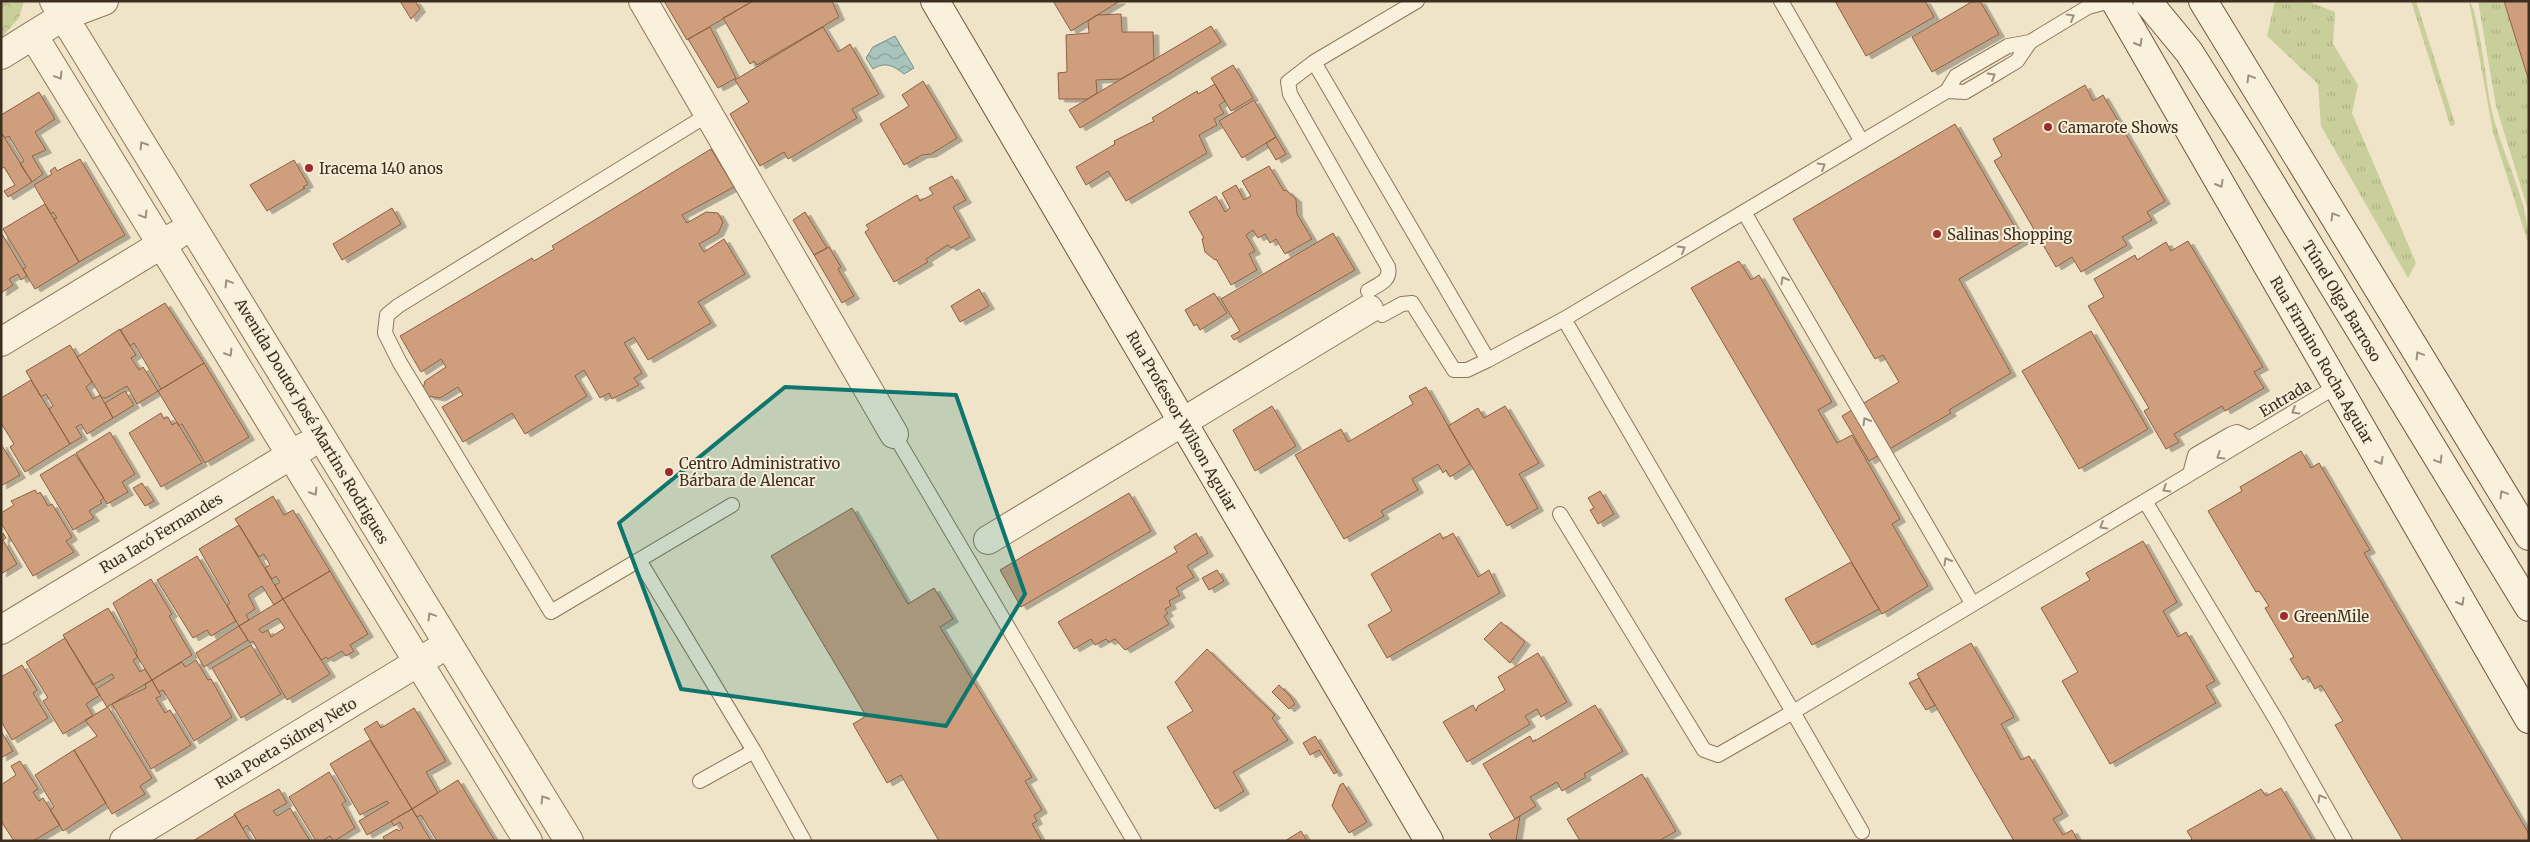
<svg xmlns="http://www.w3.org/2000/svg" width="2530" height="842" viewBox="0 0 2530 842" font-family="Merriweather,serif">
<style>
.grass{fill:url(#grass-tufts)}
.park{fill:url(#park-crowns)}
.water{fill:url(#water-waves);stroke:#6f938a}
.building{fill:#cf9f7d;stroke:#8d5f41;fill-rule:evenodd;filter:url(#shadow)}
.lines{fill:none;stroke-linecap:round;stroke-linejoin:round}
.lane-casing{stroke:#8d765c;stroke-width:16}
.street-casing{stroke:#8d765c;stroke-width:30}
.secondary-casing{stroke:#6f573f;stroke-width:30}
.lane{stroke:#faf1dc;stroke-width:14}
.street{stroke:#faf1dc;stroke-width:28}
.secondary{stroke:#faf1dc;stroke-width:28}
.oneway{stroke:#9c907e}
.marked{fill:#0f766e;fill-opacity:0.2;stroke:#0f766e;stroke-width:4;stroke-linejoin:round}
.poi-dot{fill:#9e2a2b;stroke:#f7eed8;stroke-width:2}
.labels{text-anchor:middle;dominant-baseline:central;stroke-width:4;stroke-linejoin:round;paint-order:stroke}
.poi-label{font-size:15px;fill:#3d2e20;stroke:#f7eed8;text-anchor:start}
.street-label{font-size:15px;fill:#3d2e20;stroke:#f7eed8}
</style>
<defs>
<pattern id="grass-tufts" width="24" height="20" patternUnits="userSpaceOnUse" patternTransform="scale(1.25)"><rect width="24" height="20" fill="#c9cf9b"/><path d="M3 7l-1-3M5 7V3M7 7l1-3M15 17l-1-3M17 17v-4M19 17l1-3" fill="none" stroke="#aeb285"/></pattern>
<pattern id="park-crowns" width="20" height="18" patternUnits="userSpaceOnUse" patternTransform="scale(1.25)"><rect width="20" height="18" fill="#c9cf9b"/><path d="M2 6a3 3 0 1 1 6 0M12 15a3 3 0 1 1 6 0" fill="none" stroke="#aeb285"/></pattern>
<pattern id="water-waves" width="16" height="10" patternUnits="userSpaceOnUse" patternTransform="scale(1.25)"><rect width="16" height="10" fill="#a9c4bc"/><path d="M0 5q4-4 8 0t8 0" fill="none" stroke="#8ba098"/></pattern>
<filter id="shadow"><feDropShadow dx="5.5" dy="3" stdDeviation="0" flood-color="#0004"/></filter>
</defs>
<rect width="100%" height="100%" fill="#f0e4c8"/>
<path class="grass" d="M2275,1h32l28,11 -2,32 25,41 -6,28 64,150 -8,15 -87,-152 -3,-42 -51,-48z
M2411,1h5l39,122 -2,3 -3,-1z
M2469,1c9,8 18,84 21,101 9,49 39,95 39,144l-36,-114z
M2478,1h26l25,80v132l-33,-107z"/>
<path class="park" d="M1,1h23l-5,17 -18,20z"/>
<path class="water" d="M895,36l19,32 -10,6c-10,-8 -19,-13 -31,-5l-7,-11 7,-11z"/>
<path class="building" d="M400,1h15l5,8 -9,10z
M664,1h89l-66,39z
M753,1h79l7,16 -82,48 -3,-4 -4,3 -27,-46z
M1053,1h67l-49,30z
M1835,1h90l9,16 -68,39z
M1973,1h7l19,33 -67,38 -20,-35z
M2504,1h25v80z
M1121,14l1,18h31l1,28 -33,19 -25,1 1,13 -9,6h-29l-1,-26 9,-1 -1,-37 23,-2 -1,-12 9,-6z
M1211,26l10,16 -141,86 -11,-18z
M710,27l26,51 -18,10 -30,-49z
M823,27l15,25 12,-8 29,50 -27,15 5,9 -69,41 -4,-7 -24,14 -30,-52 19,-12 -14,-22z
M1233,65l20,33 -22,13 -20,-33z
M923,81l34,57 -26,16 -9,1 -18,10 -24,-41 29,-18 -7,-11z
M1215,84l10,17 -6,4 5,8 -10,6 3,6 -18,10 8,18 -81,48 -18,-30 -22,14 -10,-18 39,-23 -1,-3 40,-20 -2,-3 45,-27 1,3z
M2085,85l8,16 10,-6 62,106 -18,11 5,8 -30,17 5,8 -46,27 -9,-15 -16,10 -62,-106 8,-5 -9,-17z
M39,92l16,27 -20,13 11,18 -14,6 11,18 -11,8 -12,-18 4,-3 -15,-25 -4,2 -4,-6v-17z
M1254,100l22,37 -34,21 -23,-37z
M1955,124l68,117 -64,38 52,94 -62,37 2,3 -82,48 -27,-45 57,-34 -16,-27 -8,4 -82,-140z
M1,132l31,50 -24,15 -4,-6 11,-6 -11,-18 -3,2z
M1276,137l10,17 -10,6 -10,-17z
M711,149l23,38 -52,28 5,8 19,-11 12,1 5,9 -2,5 -3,6 -19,11 5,8 20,-13 21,35 -47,28 13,21 -63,37 -14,-23 -10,6 18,30 -8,5 5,7 -27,14 -3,-6 -9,5 -16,-28 -9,6 12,20 -62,38 -13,-21 -49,29 -21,-35 21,-12 -5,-8 -18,11 -12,-2 -5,-7 2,-8 21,-14 -5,-8 -20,13 -21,-36 132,-78 2,3 20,-12 -2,-3z
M80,159l45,76 -46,27 -25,-43 3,-1 -4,-6 -2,2 -17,-29 18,-11 -2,-3 5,-4 2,4z
M294,160l14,24 -5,3 2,1 -38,23 -17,-26z
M1269,166l15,25 2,-1 10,9 1,15 15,25 -27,15 -9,-15 -6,4 -5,-9 -7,4 -5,-8 -7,5 9,16 -6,3 8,16 -26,15 -15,-26 -1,1 -10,-8 -3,-13 2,-1 -15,-26 27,-16 9,16 5,-4 -8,-15 14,-8 8,15 7,-4 -9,-15z
M952,176l14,24 -13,7 17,30 -19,11 -3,-3 -22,14 2,3 -34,20 -29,-50 4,-3 -3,-4 51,-30 3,6 13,-7 -4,-6z
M45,204l34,58 -44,27 -12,-20 3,-2 -23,-38z
M392,208l9,16 -59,36 -9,-16z
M805,212l22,36 -13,7 -21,-35z
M1333,233l22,37 -121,70 -3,-4 9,-5 -19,-32z
M2,234l25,42 -6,4 -3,-6 -9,5 4,6 -12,8z
M2188,241l75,126 -9,5 10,16 -39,23 -3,-5 -48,28 5,8 -13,7 -22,-38 5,-3 -61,-102 16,-9 -10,-18 41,-24 2,5 29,-18 5,9z
M829,247l12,20 -3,2 16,27 -12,7 -28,-48z
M1739,261l12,19 8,-5 73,127 -14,8 19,33 15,-8 48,84 -8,5 36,62 -46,28 -191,-326z
M979,289l10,17 -29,16 -9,-16z
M1214,293l13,20 -27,17 -3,-6 -3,2 -9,-16z
M165,303l39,60 -43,26 -27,-46 -4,3 -10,-16z
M120,329l16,26 -5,3 8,12 4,-3 15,24 -21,13 -10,-18 -21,12h-4l-25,-41z
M2091,331l57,98 -69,40 -57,-98z
M70,345l22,37 -6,5 7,12 7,-4 13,23 -26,16 -6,-10 -5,3 6,10 -12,7 -21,-35 4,-3 -7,-12 -5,3 -15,-26z
M204,363l45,74 -44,26 -23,-39 -3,2 -21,-35z
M31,380l39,64 -45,28 -15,-25 4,-3 -13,-21v-25z
M1426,387l44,77 -20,13 -4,-7 -3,3 -5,-9 -26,15 6,11 -37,21 3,5 -40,23 -49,-84 46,-26 7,13 65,-38 -4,-8z
M125,391l9,14 -21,13 -8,-15z
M1272,406l24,40 -41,25 -22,-41z
M1505,406l34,57 -20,11 19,34 -31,18 -59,-100 30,-18 6,10z
M161,413l3,6 4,-2 4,8 5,-3 25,41 -41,24 -32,-54z
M110,432l25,42 -13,8 6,10 -21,12 -31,-51z
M1,444l19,31 -19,11z
M2301,451l10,17 8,-5 51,87 -6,3 165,281v7h-126l-68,-116 8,-4 -22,-36 -6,4 -7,-13 -5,4 -13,-21 4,-2 -29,-49 4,-2 -10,-15 -3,1 -48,-81 34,-20 -2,-4z
M75,454l29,44 -4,3 2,2 -13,8 5,7 -21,12 -33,-55z
M142,483l12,18 -9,5 -12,-18z
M35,490l3,4 2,-2 8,14 4,-2 20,33 -6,4 8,11 -41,24 -32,-53v-10l13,-8 -3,-4z
M1600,491l14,23 -16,10 -8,-14 4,-2 -6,-10z
M1129,493l22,38 -130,76 -21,-37z
M273,496l11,19 9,-5 37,61 -47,28 -8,-14 5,-3 -4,-6 -4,3 -7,-11 5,-3 -6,-11 -5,3 -24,-38z
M852,508l56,96 26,-16 19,31 -13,8 92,150 -7,4 17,29 -8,5 3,6 -5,3 10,17h-103l-38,-66 -14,8 -34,-59 13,-8 -95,-160z
M239,525l44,74 -9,6 -12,-19 -14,9 7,14 -9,6 3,5 -10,6 -12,-21 3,-2 -31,-54z
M3,533l3,5 -3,2 14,24 -16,10z
M1196,533l12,20 -21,13 7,11 -18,11 4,7 -11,6 2,5 -6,3 3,4 -4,3 5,8 -44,26 -10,-11 -6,3 -3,-3 -11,6 -4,-6 -17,10 -16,-27 119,-70 -3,-5z
M1440,533l3,6 10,-6 25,44 11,-7 11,23 -113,65 -19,-33 24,-14 -21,-37z
M2143,541l34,61 -14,9 15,26 8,-5 29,49 -9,5 10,17 -106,61 -48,-83 16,-9 -37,-64 49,-28 -4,-7z
M197,556l39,65 -25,15 -4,-6 -14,8 -36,-58z
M1851,562l28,47 -67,36 -27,-46z
M1217,570l7,11 -15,9 -7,-12z
M330,571l38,63 -18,11 4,6 -8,5 -4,-5 -14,8 -2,-2 -5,3 -38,-61z
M151,579l21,35 -3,2 23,39 -40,25 -17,-27 2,-2 -24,-48z
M283,599l47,75 -43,26 -34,-59 -3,2 -11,-17zM278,618l7,10 -14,9 -3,-7 -6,3 -3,-4z
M108,608l30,49 -5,3 7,12 5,-3 7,11 -45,27 -11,-18 18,-11 -2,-4 -19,11 -30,-50z
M1501,622l24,20 -15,21 -26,-24z
M239,626l9,14 -44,27 -8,-14z
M65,638l35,57 -14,9 7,12 -30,18 -20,-33 5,-3 -22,-36z
M1971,643l43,74 -13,7 20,36 8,-4 34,57 -10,6 10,16 9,-5 6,11h-64l-97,-167z
M251,645l30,49 -40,24 -29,-50z
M1207,649l68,66 -3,3 16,22 -55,32 11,19 -29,18 -48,-82 26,-16 -18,-29z
M1538,653l29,49 -26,15 -4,-8 -12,7 5,8 -63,38 -24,-40 30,-17 3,6 2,-5 27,-16 -7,-13z
M196,660l12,20 3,-1 21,38 -38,24 -31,-51 -4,2 -7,-12 30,-18 3,5z
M22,665l15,25 -4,3 15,25 -36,22 -11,-19v-44z
M1919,678l16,27 -9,5 -17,-27z
M152,680l9,16 -5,2 9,15 5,-3 21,35 -40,24 -39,-65 34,-16 -1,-4z
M1279,685l11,11 5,8 -6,5 -17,-17z
M1595,705l28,46 -39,23 2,3 -24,14 -5,-9 -27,15 6,9 -21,13 -32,-55 47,-28 3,6z
M108,707l44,71 -12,8 5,8 -33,20 -38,-64 23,-14 -12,-16z
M414,708l32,53 -20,11 12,21 -26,16 -48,-80 13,-8 4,7z
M1,731l12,20 -12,7z
M1315,736l22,36 -3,2 -15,-24 -9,5 -7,-12z
M370,740l42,69 -45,26 -8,-14 30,-18 -2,-2 -27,14 -30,-51z
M74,750l32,53 -43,28 -13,-21 4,-3 -19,-32z
M20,761l18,28 -5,3 6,9 4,-3 17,27 -27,16h-19l-13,-20v-36l15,-10 -5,-9z
M329,772l17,29 -4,3 13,24 -21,13 -4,-5 -8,5h-6l-27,-44z
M1642,774l34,57 -17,10h-79l-13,-22z
M458,780l37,61h-58l-16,-26 -4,2 -5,-8z
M1343,783l24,39 -18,11 -17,-27 8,-21z
M2281,788l32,53h-123l2,-2 -5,-8 74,-42 5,7z
M279,789l8,14 -14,8 4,5 13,-8 20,33h-53l-10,-16 -4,4 -9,-15z
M412,809l19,32h-46l-2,-4 14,-8 2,2 4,-3 -3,-6 -6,4 -3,-5z
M235,815l15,26h-57z
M1520,816l-4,25h-23l-4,-7z
M1301,831l6,10h-22z"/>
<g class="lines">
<defs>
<path id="lane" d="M1781,1l81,141
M1314,62l174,298 76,-41 383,-228 9,-15 52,-30 22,-4 58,-35 15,-4 13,1
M1947,91l18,1 27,-16 25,-15 13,-19
M709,114l-311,192 -11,9 -2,18 15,30 151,249 181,-107
M1744,212l228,391
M1368,291c11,-7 23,-10 20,-24l-98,-173 -2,-12 26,-20 103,-61
M1382,315l20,-11 10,-1 42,67h13l21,-10
M1564,319l229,393 397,-238 5,-19 36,-21 6,-2 13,6 87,-52
M894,434l240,407
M2190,474l60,-36
M2145,501l133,222 67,118
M1560,514l144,236 14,5 75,-43 69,120
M639,560l115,191 50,90
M700,781l54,-30"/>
<path id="street" d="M54,1l515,840
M643,1l251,433
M33,35l495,806
M1,55l63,-39 40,-15
M1,342l176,-107
M988,540l381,-231
M1,630l305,-184
M124,841l311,-189"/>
<path id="secondary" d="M935,1l494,840
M2115,1l414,718
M2147,1l42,51 61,97 279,458
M2203,1l326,535"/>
</defs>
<use href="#lane" class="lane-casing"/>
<use href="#street" class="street-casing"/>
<use href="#secondary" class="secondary-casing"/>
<use href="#lane" class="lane"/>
<use href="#street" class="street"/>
<use href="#secondary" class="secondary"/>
</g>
<defs><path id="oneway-chevron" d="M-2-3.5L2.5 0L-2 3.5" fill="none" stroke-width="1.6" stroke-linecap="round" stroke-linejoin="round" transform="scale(1.25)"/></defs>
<g class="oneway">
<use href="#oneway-chevron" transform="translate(2071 17) rotate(-31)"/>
<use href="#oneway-chevron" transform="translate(2139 43) rotate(60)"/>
<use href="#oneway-chevron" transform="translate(59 76) rotate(59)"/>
<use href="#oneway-chevron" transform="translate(1992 76) rotate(-31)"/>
<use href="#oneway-chevron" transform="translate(2250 78) rotate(-121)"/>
<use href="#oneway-chevron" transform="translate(143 145) rotate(-122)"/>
<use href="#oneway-chevron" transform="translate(1822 166) rotate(-31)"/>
<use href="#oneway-chevron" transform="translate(2220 184) rotate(60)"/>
<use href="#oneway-chevron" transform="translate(144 215) rotate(59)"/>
<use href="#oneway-chevron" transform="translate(2334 216) rotate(-121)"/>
<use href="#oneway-chevron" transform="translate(1682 249) rotate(-30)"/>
<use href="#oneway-chevron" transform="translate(1784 280) rotate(-120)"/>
<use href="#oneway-chevron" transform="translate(228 283) rotate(-121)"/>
<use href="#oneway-chevron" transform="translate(229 353) rotate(58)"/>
<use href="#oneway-chevron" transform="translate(2419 355) rotate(-121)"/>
<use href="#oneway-chevron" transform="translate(2295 411) rotate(149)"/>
<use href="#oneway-chevron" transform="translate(1866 421) rotate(-120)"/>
<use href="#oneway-chevron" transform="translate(2220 456) rotate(148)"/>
<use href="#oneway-chevron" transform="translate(2439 460) rotate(59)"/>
<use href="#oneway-chevron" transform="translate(2380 461) rotate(60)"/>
<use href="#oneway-chevron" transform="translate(2166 489) rotate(149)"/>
<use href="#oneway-chevron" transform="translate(314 492) rotate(58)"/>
<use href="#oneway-chevron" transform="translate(2503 494) rotate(-121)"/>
<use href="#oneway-chevron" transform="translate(2103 526) rotate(149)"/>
<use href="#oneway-chevron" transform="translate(1947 561) rotate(-120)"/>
<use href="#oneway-chevron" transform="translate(2461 602) rotate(60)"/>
<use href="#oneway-chevron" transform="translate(431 616) rotate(-121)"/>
<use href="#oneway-chevron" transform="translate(2321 798) rotate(-119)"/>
<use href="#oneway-chevron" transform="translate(544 799) rotate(-122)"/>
</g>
<path class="marked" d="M785,387l171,8 69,199 -79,132 -265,-37 -62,-166z"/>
<g class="poi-dot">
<circle cx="2048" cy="127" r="5"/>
<circle cx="309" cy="168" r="5"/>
<circle cx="1937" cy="234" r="5"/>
<circle cx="669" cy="472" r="5"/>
<circle cx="2284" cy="616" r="5"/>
</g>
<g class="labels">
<g class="poi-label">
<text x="2058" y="127">Camarote Shows</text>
<text x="319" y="168">Iracema 140 anos</text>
<text x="1947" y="234">Salinas Shopping</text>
<text x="679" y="463">Centro Administrativo<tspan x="679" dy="17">Bárbara de Alencar</tspan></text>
<text x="2294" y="616">GreenMile</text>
</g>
<g class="street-label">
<text transform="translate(2342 301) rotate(59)">Túnel Olga Barroso</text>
<text transform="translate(2322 360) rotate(60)">Rua Firmino Rocha Aguiar</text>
<text transform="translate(2285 398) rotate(-31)">Entrada</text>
<text transform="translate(312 421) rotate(59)">Avenida Doutor José Martins Rodrigues</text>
<text transform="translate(1182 421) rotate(60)">Rua Professor Wilson Aguiar</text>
<text transform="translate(161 533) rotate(-31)">Rua Iacó Fernandes</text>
<text transform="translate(286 743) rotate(-31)">Rua Poeta Sidney Neto</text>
</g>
</g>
<rect width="2530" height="842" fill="none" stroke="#3d2e20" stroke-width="5"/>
</svg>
